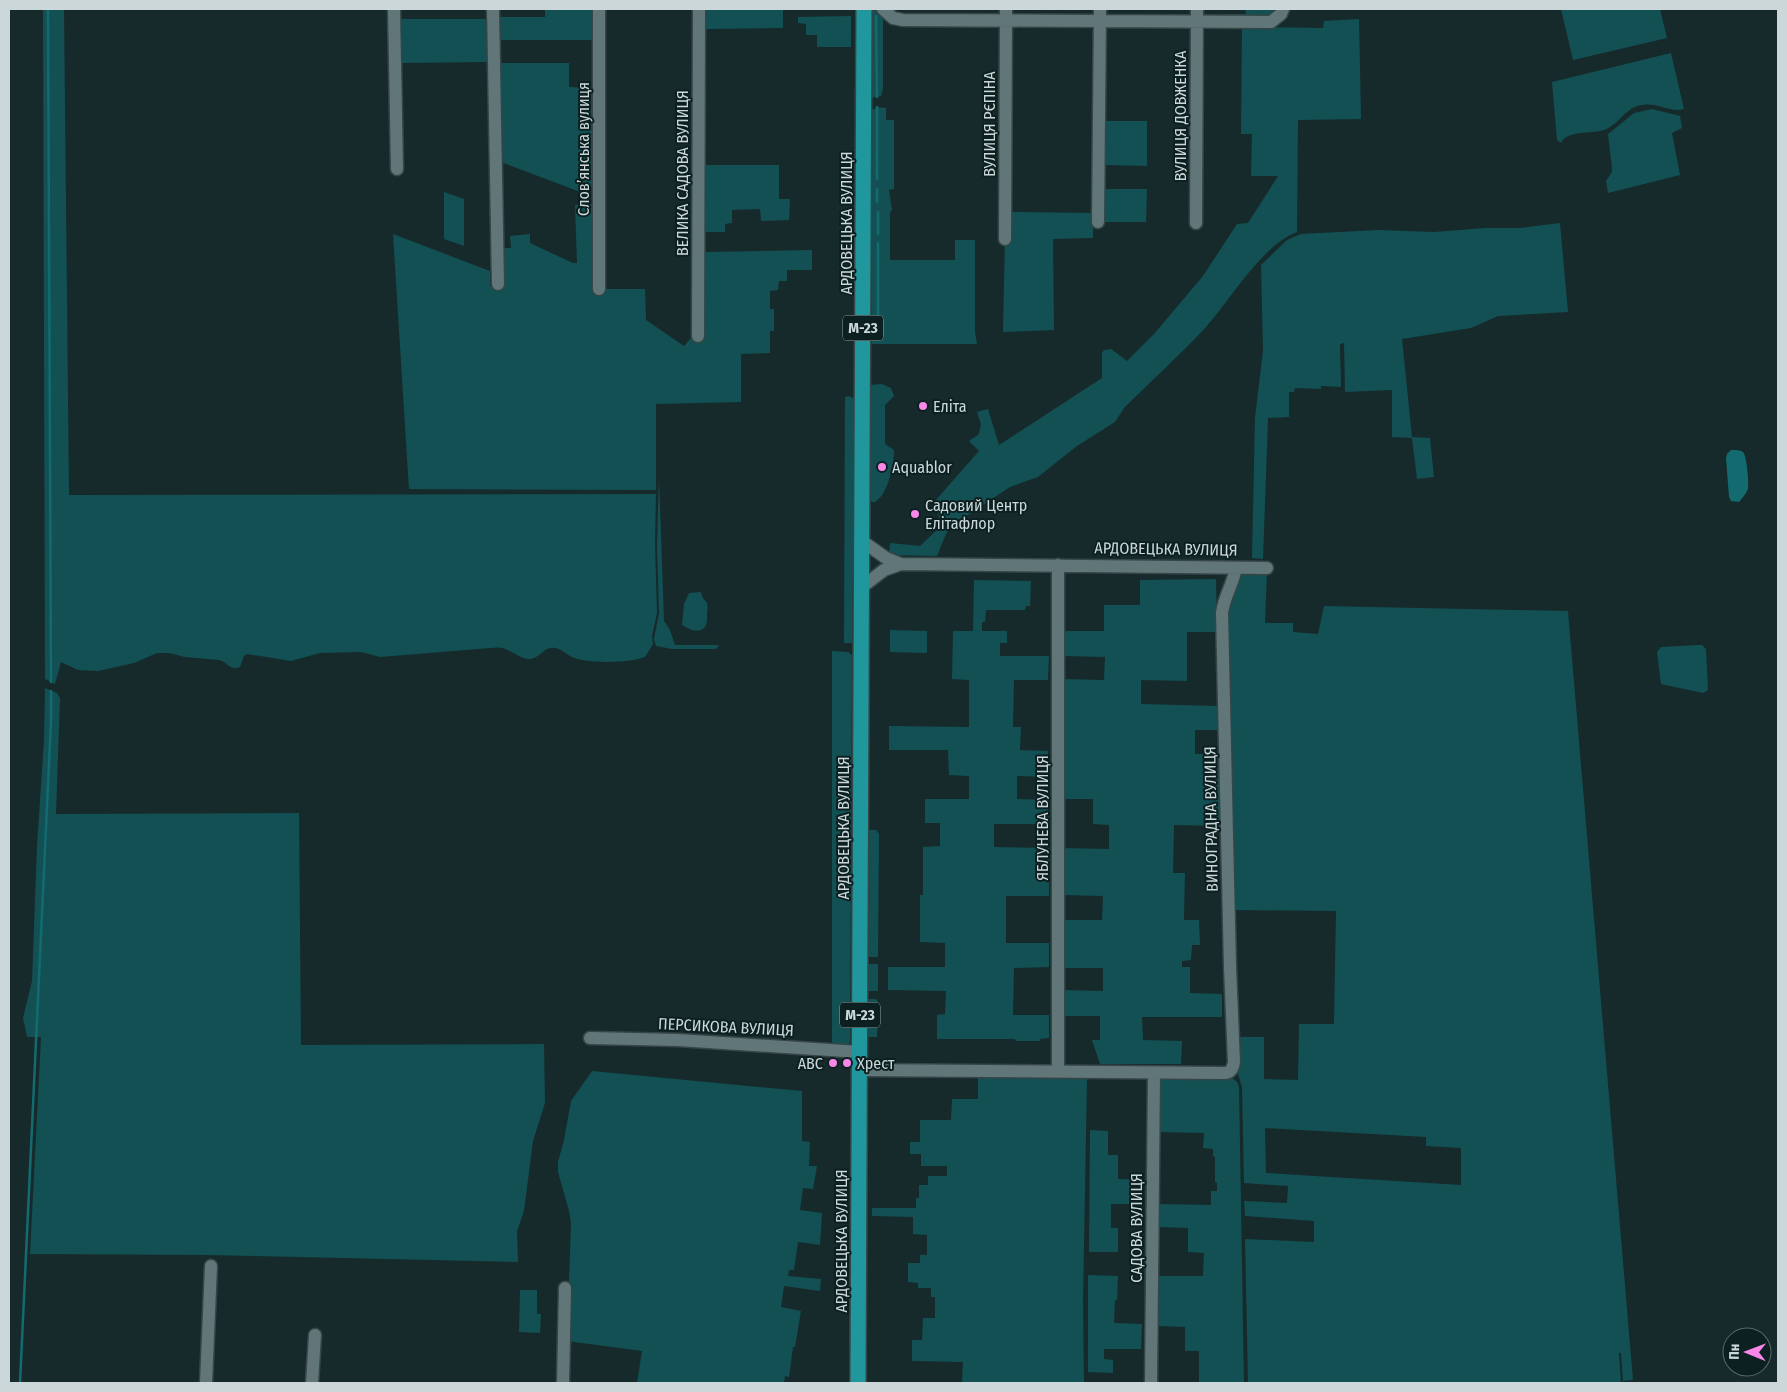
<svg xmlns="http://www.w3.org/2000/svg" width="1787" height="1392" viewBox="0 0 1787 1392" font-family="'Fira Sans Condensed',sans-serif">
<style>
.green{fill:#125054;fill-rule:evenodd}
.water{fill:#136b70}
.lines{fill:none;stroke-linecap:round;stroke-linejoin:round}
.stream{stroke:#136b70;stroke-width:2.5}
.minor-casing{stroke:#364546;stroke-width:15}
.highway-casing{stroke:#364546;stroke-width:18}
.minor{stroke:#607678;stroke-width:12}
.highway{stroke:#1f979d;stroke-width:15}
.poi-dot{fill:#f987e8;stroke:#0c2021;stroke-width:2}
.labels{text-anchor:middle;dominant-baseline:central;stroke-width:4;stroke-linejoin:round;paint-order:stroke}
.shield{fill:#0c2021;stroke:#92a0a1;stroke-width:1}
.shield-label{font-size:15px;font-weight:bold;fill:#cbd7d8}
.street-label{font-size:16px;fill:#cbd7d8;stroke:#0c2021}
.poi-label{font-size:16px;fill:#cbd7d8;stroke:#0c2021;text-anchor:start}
</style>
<rect width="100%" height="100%" fill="#162a2b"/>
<path class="green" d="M43,9h21l5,486 587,-1 -1,50 2,69 -5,23 1,8 -8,13c-15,6 -58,7 -73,0 -6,-3 -10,-8 -17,-9 -11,-2 -14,9 -24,11 -9,1 -20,-9 -29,-11 -4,-1 -8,0 -12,0l-110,9 -19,-5 -41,1 -29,8 -44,-7 -3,2 -4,11c-11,4 -12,-5 -21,-7l-34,-3 -16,-4h-12l-23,10 -36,8 -20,-1 -17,-8 -6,22 -10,-5z
M545,9h47v31h-92v-23h45z
M706,9h77v19l-77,1z
M872,9l4,1 7,8v71l-2,7 -10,2v-84z
M1245,9h34l-10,9h-65v-4h42z
M1561,9h99l7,29 -94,22z
M851,16v31h-34v-12h-11v-11l-8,-1v-6z
M401,19h86v43l-85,1z
M1359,19l2,100 -63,1 -1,112c-35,13 -66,67 -91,95 -26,28 -55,54 -82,81l-9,14 -38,24 -39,31 -28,10 -57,38 -7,9 -9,22 -48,-1 1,-12 30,3 21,-20 -6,-25 44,-50 -10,-10 10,-7 2,-10 -4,-12 11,-3 11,36 103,-67v-25l2,-3 7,-1 16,12 27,-27 49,-58 34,-52 11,-1 30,-47h-27l1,-42h-11l1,-107 81,1 1,-7z
M1671,53l13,56c-14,4 -26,-7 -42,-4 -17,2 -23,20 -38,25 -13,4 -37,0 -43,13l-4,-3 -5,-58z
M500,63h69v24l23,1v99l-4,6h-5l-82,-31z
M877,107l9,1v12h8v69l-5,1 3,20 -2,2v48h65v-20h20v92l2,12h-105l-1,-233z
M1652,109l28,7 2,12 -10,5 8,42 -72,18 -2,-12 6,-9v-4l-4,-34 26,-21z
M1105,121h42v45l-42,-1z
M705,165h74v34h11l-1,21 -28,1 -1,-12 -28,1v13l-7,1v8h-20z
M1105,189h42l-1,33h-42z
M444,192l20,7v47l-20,-7z
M594,204l5,85h46l1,31 38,26 7,-8h14v-86l107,-2v20h-25v11h-8l-1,9 -8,1v18h4v22h-4v22l-29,1v48l-85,2v86l-247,-1 -16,-255 97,37v15l12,-1 -1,-37h10l-1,-12 20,-2v9l43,20h4l-2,-58z
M1008,212l85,1v25l-40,1 1,91 -51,2 2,-93z
M1560,223l8,89 -70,4 -27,12 -69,11 10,98 18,1 4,39 -17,2 -5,-41 -20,-1v-47l-47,2 -1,-49 -4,1 1,43 -20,-1v3l-26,-1 -1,4h-5v25l-21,1 -5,141 -11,-1 3,-140 8,-68 -2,-85 26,-25 14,-6 77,-4 56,2 51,-4h34z
M882,384l9,4 3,8 -9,9v39l9,6c0,14 -6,45 -19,52h-3l-4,-6 1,-111z
M849,396l4,2 2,3 -3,242h-8l1,-246z
M659,478l5,143 6,9 5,15h44l-3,4h-44l-16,-3 -2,-7 5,-26 -2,-66z
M1267,571l-2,52h28v9l25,2 6,-28 244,5 65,769 -10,1 -2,-28h-2l2,30h-373l-3,-144 69,3v-21l-69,-5 -1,-15 43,2 1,-17 -44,-3 -2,-96 -4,-13 -2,-37h28v42l34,1 1,-56h35l2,-113 -103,-1 -7,-295 12,-43zM1265,1128l161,9v9l35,2v37l-195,-12z
M1216,579l1,53h-30v49l-46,-1v24l77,2v24h-23v24h24l1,72 -46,-1 -1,48h12l-1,47h15l1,25h-8l-1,15 -9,1v6h8v26l32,1v23h-80l1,23 39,1 -1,23h-81l-8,-24h8v-24h-37v-26l40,1v-23h-40l-1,-48h40l1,-24 -41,-1v-47l47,1v-24l-16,-1v-25h-31v-120l42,1 1,-23 -43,-1v-25h42v-26h36v-25z
M974,580l57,1 -1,25h-4l-1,4h-39l-1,12h-3v9h25v12h-7v13h49l-1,24h-34l-1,47h8l-1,23 28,1v26l-31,-1v23l31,1 1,24h-55v23l55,1v48h-43v47h43v24l-35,1 -1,47h36v23l-9,1v2h-24l-1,-2h-78v-24l8,-1 1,-23 -58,-1v-23h57v-24l-25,-1v-47h3v-48l17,-1v-23h-15v-24h44v-23l-20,-1 -1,-25h-59v-24l80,1v-47l-17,-1 1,-48h20z
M701,592c1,6 3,7 6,11 1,4 0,9 0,13 1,19 -13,17 -25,9l2,-21 5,-11z
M890,630l37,1v22l-37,-1z
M1698,645h4l4,4 2,41 -5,3 -42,-9 -4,-32 4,-5z
M832,651l16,1 4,3 -2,385 -1,5h-2l-15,-2z
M45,688l12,5 3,5 -4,116 243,-1 2,232 243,-1 1,59 -12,38 -9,70 -7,20 1,31 -312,-7 -176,-1 11,-217h-14l-4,-19 9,-37 5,-135 7,-106z
M867,830h9l3,4 -1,123h-12z
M866,964h12v27h-12z
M868,999h8l2,3 -1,35h-8l-3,-4 1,-32z
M592,1071l210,20v50l8,1 -1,24h8l-4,23 -10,-1 -3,22 22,3 -2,32 -22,-3 -4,28h-5l-1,6 33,3 -1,12 -36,-5 -3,21 20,4 -6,36h-2l-4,30 -4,-1 -1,7h-147l5,-32 -75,-10 4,-117 -2,-13 -11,-39v-10l6,-22 7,-39z
M978,1076l109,2 -4,224 1,81h-152v-1h30l1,-20 -51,-1v-21h10l1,-22h12v-21h-4v-9h-13v-5l-10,-1v-19h12v-8h7v-20l-14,-1v-17l-41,-1v-8h44v-10h3v-13h9v-9h19v-10h-26v-12h-11v-12h10v-22h31l1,-21h26z
M1160,1077h71l6,5 2,5 5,296h-45v-32h-14v-24l-27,-1 1,-50h44l1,-23 -16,-1v-24l-29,-1v-23l52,1v-14h6v-8l-2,-1v-25l-2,-1v-7l-10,-1 1,-15 -45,-1z
M1090,1130l18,1v24h10v24l25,1v24h-32v24h7v24h-29z
M1088,1275l30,1 -1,24h-2l-1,23 28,1 -1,25h-37v10l9,1v13l-25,-1z
M520,1290h17v24h4l-1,19 -21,-1z"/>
<path class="water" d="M1731,450c4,0 9,0 12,2 4,4 6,32 5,37 -2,5 -6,9 -9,13l-8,-1 -2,-4 -3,-39 1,-4z"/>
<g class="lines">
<path class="stream" d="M48,9l3,673
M876,16l1,81
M877,107v72
M877,189v13
M878,212v22
M878,243v78
M20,1383l31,-662v-30"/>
<defs>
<path id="minor" d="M394,9l3,160
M493,9l5,275
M883,9l10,9 10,2 368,2 10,-8 2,-5
M1098,222l2,-213
M1196,223l1,-214
M1005,239l1,-230
M599,289v-280
M698,336l1,-327
M862,541l24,17 15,6
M862,587l22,-17 17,-6 366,4
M590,1038l88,2 182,12
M860,1070l364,3c7,0 9,-5 10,-11l-4,-95 -8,-354c2,-16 11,-29 14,-45
M1058,1071v-506
M206,1383l5,-117
M312,1383l3,-48
M563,1383l2,-95
M1151,1383l3,-310"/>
<path id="highway" d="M858,1383l6,-1374"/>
</defs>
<use href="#minor" class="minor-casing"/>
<use href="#highway" class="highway-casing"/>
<use href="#minor" class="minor"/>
<use href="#highway" class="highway"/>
</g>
<g class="poi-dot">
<circle cx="923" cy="406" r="5"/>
<circle cx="882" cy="467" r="5"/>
<circle cx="915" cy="514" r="5"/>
<circle cx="833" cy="1063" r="5"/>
<circle cx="847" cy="1063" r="5"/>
</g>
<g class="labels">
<g class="shield">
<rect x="843" y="315.5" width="40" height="25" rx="4"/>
<rect x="840" y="1002.5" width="40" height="25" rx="4"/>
</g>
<g class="shield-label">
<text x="863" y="328">М-23</text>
<text x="860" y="1015">М-23</text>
</g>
<g class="street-label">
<text transform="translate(1180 116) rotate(-90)">ВУЛИЦЯ ДОВЖЕНКА</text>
<text transform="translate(989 124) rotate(-90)">ВУЛИЦЯ РЄПІНА</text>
<text transform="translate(583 149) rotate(-90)">Словʼянська вулиця</text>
<text transform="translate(682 173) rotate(-90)">ВЕЛИКА САДОВА ВУЛИЦЯ</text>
<text transform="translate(846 223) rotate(-90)">АРДОВЕЦЬКА ВУЛИЦЯ</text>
<text transform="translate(1166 549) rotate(1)">АРДОВЕЦЬКА ВУЛИЦЯ</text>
<text transform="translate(1042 818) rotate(-90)">ЯБЛУНЕВА ВУЛИЦЯ</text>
<text transform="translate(1211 819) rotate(-91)">ВИНОГРАДНА ВУЛИЦЯ</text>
<text transform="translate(843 828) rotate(-90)">АРДОВЕЦЬКА ВУЛИЦЯ</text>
<text transform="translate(726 1027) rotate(3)">ПЕРСИКОВА ВУЛИЦЯ</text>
<text transform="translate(1136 1228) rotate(-90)">САДОВА ВУЛИЦЯ</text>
<text transform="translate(841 1241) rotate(-90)">АРДОВЕЦЬКА ВУЛИЦЯ</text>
</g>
<g class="poi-label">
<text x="933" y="406">Еліта</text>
<text x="892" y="467">Aquablor</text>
<text x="925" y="505">Садовий Центр<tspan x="925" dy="18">Елітафлор</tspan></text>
<text x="823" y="1063" text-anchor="end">ABC</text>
<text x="857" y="1063">Хрест</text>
</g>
</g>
<rect width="1787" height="1392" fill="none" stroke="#cbd7d8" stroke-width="20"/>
<g transform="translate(1747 1352) rotate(271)"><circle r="24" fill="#0c2021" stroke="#58696a"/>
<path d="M0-4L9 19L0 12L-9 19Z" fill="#f987e8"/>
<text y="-8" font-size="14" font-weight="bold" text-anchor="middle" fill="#cbd7d8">Пн</text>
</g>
</svg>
